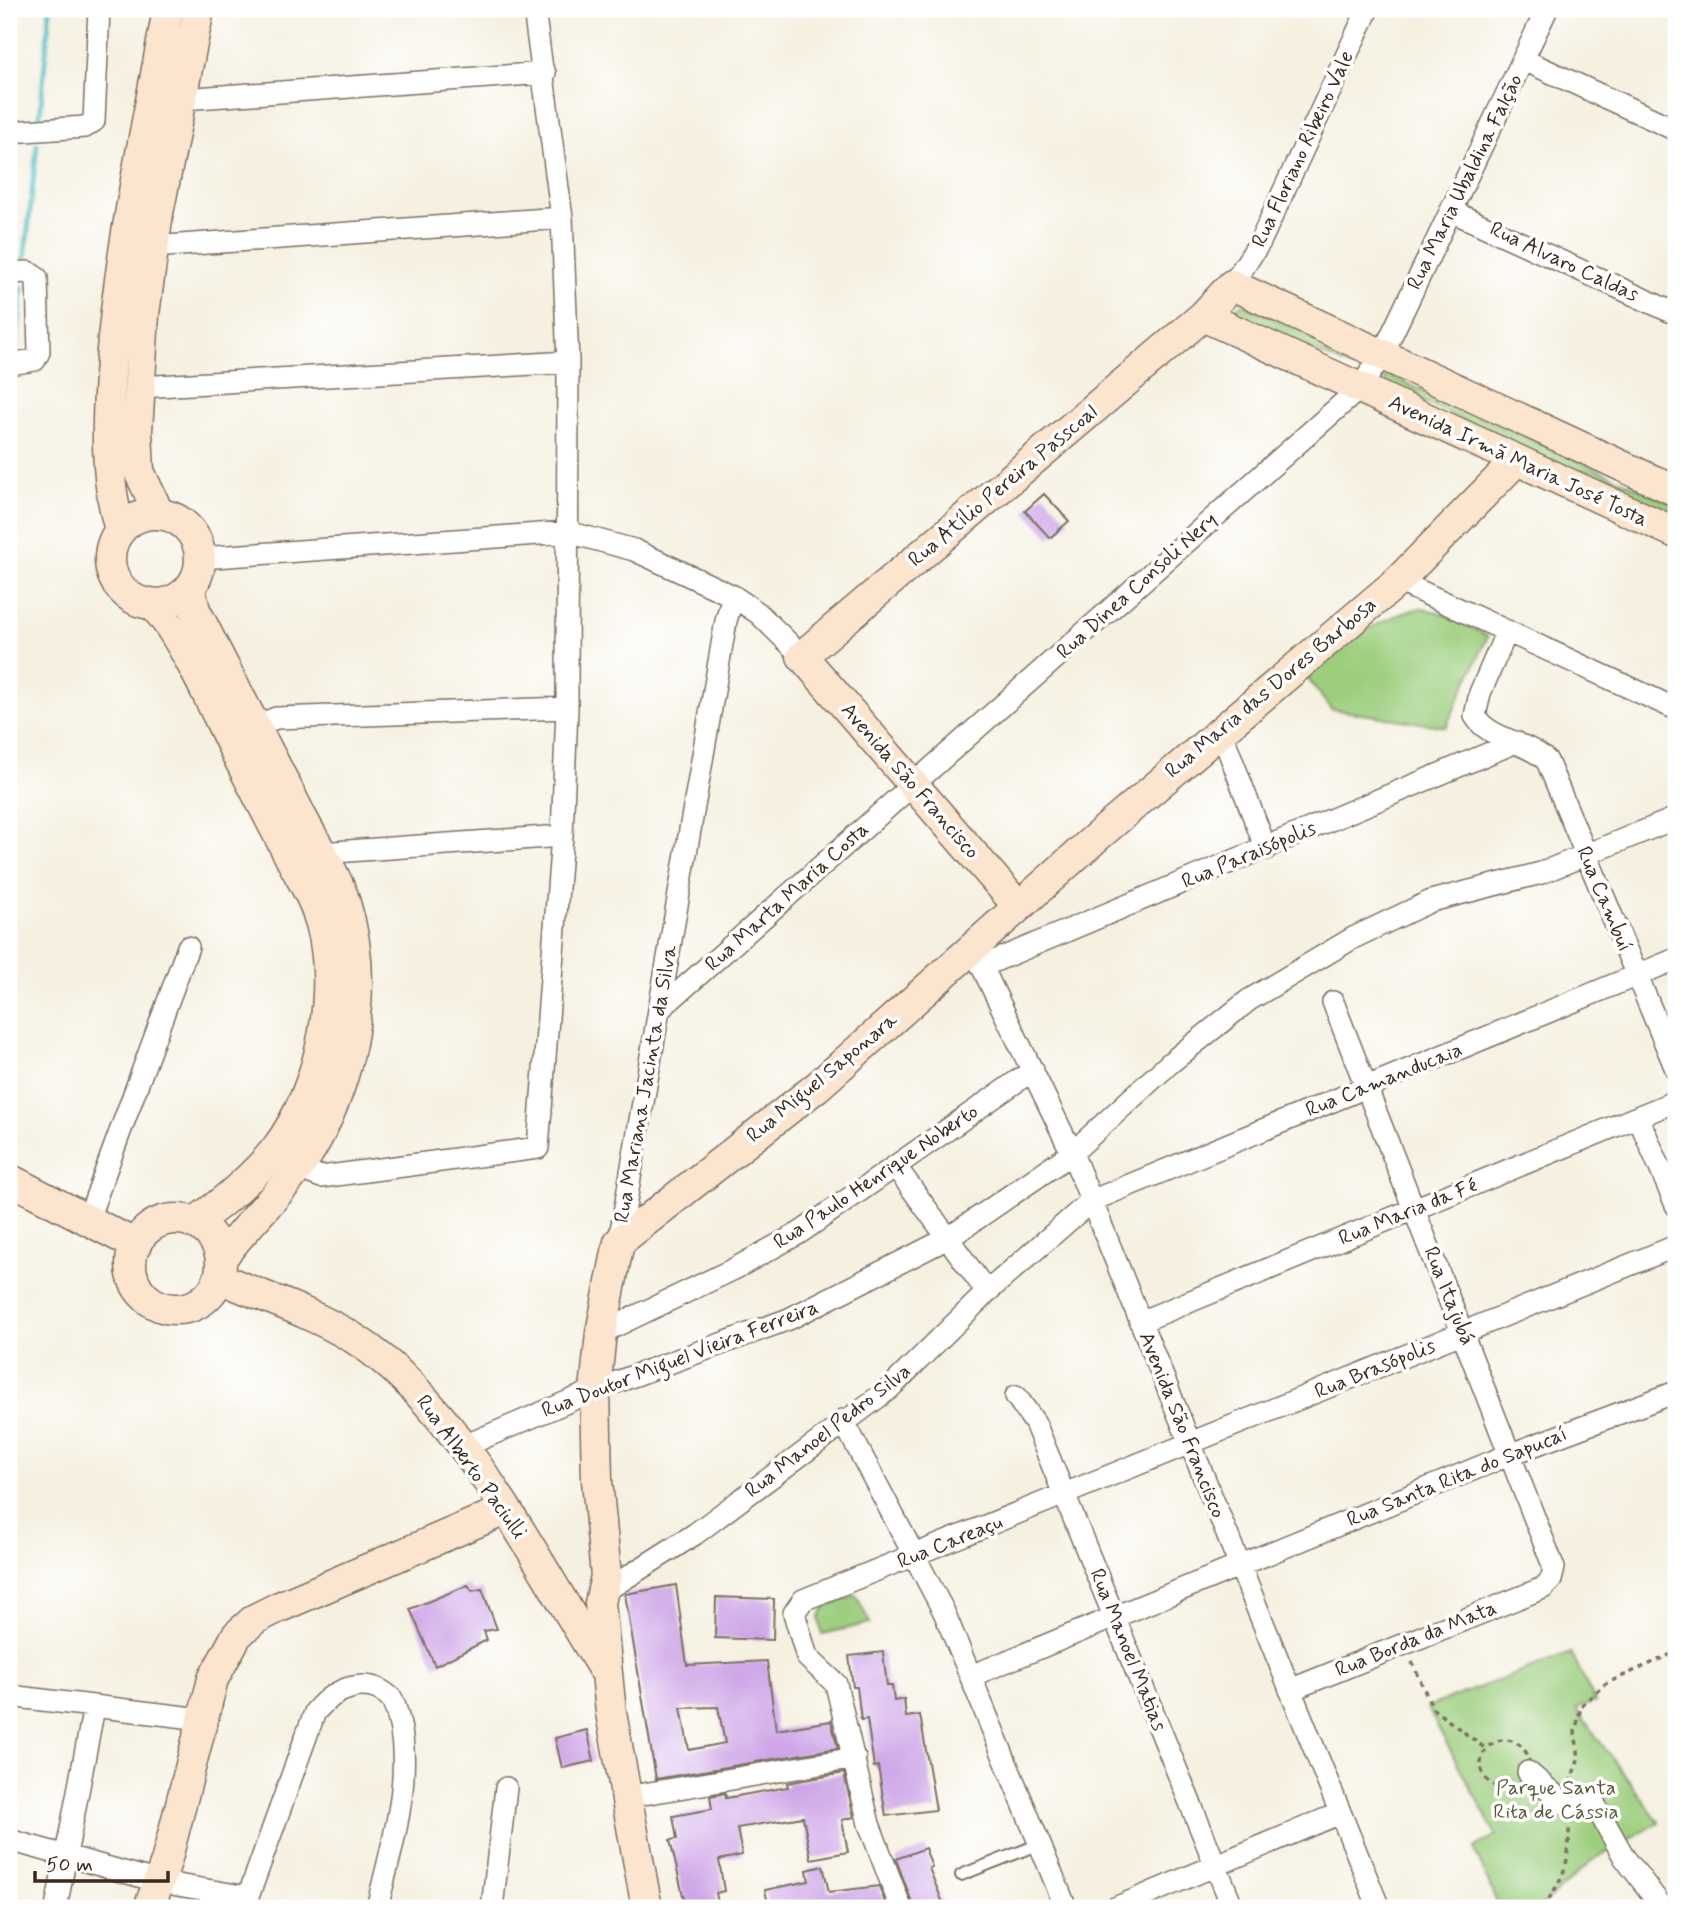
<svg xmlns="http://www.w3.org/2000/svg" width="1685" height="1917" viewBox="0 0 1685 1917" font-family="Mynerve,sans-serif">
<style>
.green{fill:#9cce7d;stroke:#6c7c4e;stroke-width:2}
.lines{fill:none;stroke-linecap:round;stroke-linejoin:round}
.stream{stroke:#4dbcc1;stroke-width:5}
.building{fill:#cea5e7;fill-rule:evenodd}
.lane-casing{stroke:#7c6f62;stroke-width:14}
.street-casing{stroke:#7c6f62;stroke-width:24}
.secondary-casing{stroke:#7c6f62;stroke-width:33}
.path{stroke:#7c6f62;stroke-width:3.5;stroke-dasharray:5 5;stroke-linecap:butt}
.lane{stroke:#fff;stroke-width:10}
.street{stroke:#fff;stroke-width:21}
.secondary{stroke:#fce5cf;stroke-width:30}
.labels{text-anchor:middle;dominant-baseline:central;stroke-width:7;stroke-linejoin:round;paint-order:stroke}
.street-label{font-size:21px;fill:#3b2a1e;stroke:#fff}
.park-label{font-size:21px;fill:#585b3a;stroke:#fff}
</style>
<rect width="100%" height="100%" fill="#fff"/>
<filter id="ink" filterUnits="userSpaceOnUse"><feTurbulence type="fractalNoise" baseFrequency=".0143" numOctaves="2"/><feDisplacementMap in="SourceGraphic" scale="14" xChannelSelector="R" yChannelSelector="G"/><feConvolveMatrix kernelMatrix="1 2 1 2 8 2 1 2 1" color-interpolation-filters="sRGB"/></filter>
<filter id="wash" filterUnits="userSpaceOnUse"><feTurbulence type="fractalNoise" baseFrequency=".00686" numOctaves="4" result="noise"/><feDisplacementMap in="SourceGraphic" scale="28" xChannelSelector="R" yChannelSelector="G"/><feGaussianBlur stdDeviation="1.57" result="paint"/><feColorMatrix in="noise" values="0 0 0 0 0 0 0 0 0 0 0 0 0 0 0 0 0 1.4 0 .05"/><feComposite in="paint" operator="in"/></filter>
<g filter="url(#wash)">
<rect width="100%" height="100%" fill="#f5f0e0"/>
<path class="green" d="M1242,304l115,52 -1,10 -4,2 -118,-52 4,-10z
M1386,374l290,131v14l-291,-135z
M1421,608l20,5 47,23 -42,91 -115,-18 -26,-34c37,-28 70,-57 116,-67z
M856,1595l14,28 -48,11 -3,-16 6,-11z
M1571,1653l24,49 -19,7 83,113 -66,38 -51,45 2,3h-45l-25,-60 22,-13 -69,-128z"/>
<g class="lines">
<path class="stream" d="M40,116l10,-107
M25,258l12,-113
M16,349l6,-62
M9,422l4,-44"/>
</g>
<g id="blocks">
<path class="building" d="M1044,494l25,27 -19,17 -25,-27z
M468,1585l4,6 10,-2 15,40 -13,2 3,9 -52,26 -25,-57z
M676,1585l11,80 80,-4 9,69 55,-9 7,27 -182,31 -31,-185zM718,1707l7,36 -36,7 -8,-42z
M716,1597l58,2 -1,41 -58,-2z
M883,1652l4,34h5l2,15 10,-2 2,18 14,-2 16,95 -50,6 -8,-50 -4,1 -7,-48 -6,1 -4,-33h-4l-4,-31z
M587,1730l7,31 -32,7 -7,-30z
M844,1773l10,44 -12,3 6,32 -37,7 -8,-42 -66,11 5,27 -23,5 5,31 -8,2 3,15h-33l-16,-68 7,-1 -4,-23 39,-7 -2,-13 15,-3 1,5 62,-11 -1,-4z
M925,1848l7,19 -3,1 16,40h-31l-18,-49z
M823,1866l6,26 50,-6 8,22h-118l-4,-18 44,-9 -2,-11z"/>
</g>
</g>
<g filter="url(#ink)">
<use href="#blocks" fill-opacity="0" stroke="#7c6f62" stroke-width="2"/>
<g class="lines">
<defs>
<path id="lane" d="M961,1875l79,-31"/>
<path id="street" d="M1524,60l152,70
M182,99l363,-26
M9,132l76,-5 9,-6 5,-112
M1451,211l225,103
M152,247l410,-29
M9,273l19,-1 9,6 2,74 -4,8 -26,4
M1232,285l28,-43 108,-233
M140,387l428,-25
M201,558l367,-26 66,18 99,46 25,17 44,43
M1398,581l278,128
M1507,631l-27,62 -5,23c14,24 52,25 72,45l129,308
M255,726l21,-8 291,-10
M1221,731l45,118
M322,857l12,-5 228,-16
M973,948l99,205 307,755
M983,966l533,-224
M659,1010l701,-622 22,-33 165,-346
M1638,1117l38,88
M896,1167l91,125
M298,1168l23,9 217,-29 24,-312 5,-128 1,-346 -6,-144 -28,-209
M88,1219l100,-272
M619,1242l107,-621 7,-25
M1140,1322l536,-221
M601,1333l135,-65 65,-36 232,-162
M1016,1396l19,27 198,485
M843,1420l101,192 122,296
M462,1447l133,-57 194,-71 161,-82 122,-84 98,-90 79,-63 104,-62 78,-37 110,-28 135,-55
M613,1586l82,-52 194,-145 98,-97 104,-91 585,-242
M971,1676l540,-222 165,-62
M1290,1690l253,-102 8,-8 3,-12 -221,-566
M9,1696l193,23
M1528,1772l41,35 25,-4 30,54 39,51
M626,1797l229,-39
M9,1840l151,42 88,15
M56,1908l38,-201
M244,1908l71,-196c19,-23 52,-38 77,-13 27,63 0,146 -15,209
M492,1908l14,-120
M901,1908l-32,-84 -33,-140 -29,-27 -13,-44 9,-13 873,-354
M1115,1908l225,-95"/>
<path id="secondary" d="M1203,316l473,217
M110 559a45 45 0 1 1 90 0a45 45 0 1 1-90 0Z
M159,514l-20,-43 -2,-40 7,-117 14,-101 41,-204
M120,530c-16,-54 -13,-113 -9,-169 10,-122 36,-233 57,-352
M190,589l5,21c35,70 72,138 107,208 14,27 34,56 43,85 25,79 9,169 -31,241 -25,43 -64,75 -93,115
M151,603c31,30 65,111 86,152 18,34 36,69 54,104 8,16 20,34 26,52 26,72 5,178 -41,238 -20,25 -56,57 -83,74
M1018,906l-216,-250 401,-340 29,-31 444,206
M9,1179l127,66
M131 1264a45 45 0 1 1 90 0a45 45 0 1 1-90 0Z
M219,1278c45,19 94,35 136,61 103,65 183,226 247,328
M149,1908l17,-46 47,-183 24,-44 18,-16 22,-11 228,-98
M647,1908l-36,-195 -11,-110 6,-27 -9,-96 -2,-90 6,-57 18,-91 199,-156 281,-251 299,-254 117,-119"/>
</defs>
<use href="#lane" class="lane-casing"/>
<use href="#street" class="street-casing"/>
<use href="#secondary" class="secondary-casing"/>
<path class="path" d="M1412,1662l21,47 53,40
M1481 1764a24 24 0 1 1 48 0a24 24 0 1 1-48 0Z
M1570,1783l9,-26 -4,-24 6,-27 24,-22 71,-32
M1493,1819l49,-9
M1543,1908c21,-31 27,-44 26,-82"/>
<use href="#lane" class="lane"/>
<use href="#street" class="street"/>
<use href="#secondary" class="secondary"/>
</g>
</g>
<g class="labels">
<g class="street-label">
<text transform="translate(1303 149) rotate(-65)">Rua Floriano Ribeiro Vale</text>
<text transform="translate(1465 182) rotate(-64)">Rua Maria Ubaldina Falção</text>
<text transform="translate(1564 262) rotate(25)">Rua Alvaro Caldas</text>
<text transform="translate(1518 461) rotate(25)">Avenida Irmã Maria José Tosta</text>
<text transform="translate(1003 486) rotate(-40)">Rua Atílio Pereira Passcoal</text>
<text transform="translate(1137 586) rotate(-42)">Rua Dinea Consoli Nery</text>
<text transform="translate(1271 688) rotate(-40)">Rua Maria das Dores Barbosa</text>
<text transform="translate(910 781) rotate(49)">Avenida São Francisco</text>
<text transform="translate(1249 855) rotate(-23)">Rua Paraisópolis</text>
<text transform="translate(787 897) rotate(-42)">Rua Marta Maria Costa</text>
<text transform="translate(1604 899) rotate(67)">Rua Cambuí</text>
<text transform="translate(822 1078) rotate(-40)">Rua Miguel Saponara</text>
<text transform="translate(1384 1080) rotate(-22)">Rua Camanducaia</text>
<text transform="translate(646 1084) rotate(-80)">Rua Mariana Jacinta da Silva</text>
<text transform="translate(876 1177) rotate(-34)">Rua Paulo Henrique Noberto</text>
<text transform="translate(1408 1212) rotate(-22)">Rua Maria da Fé</text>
<text transform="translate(1449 1296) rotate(68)">Rua Itajubá</text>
<text transform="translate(680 1359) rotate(-21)">Rua Doutor Miguel Vieira Ferreira</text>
<text transform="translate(1375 1369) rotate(-22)">Rua Brasópolis</text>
<text transform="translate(1182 1425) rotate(68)">Avenida São Francisco</text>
<text transform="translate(828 1431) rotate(-38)">Rua Manoel Pedro Silva</text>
<text transform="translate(471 1467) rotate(54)">Rua Alberto Paciulli</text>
<text transform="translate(1457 1477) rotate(-22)">Rua Santa Rita do Sapucaí</text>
<text transform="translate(950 1542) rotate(-22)">Rua Careaçu</text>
<text transform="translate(1416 1639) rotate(-22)">Rua Borda da Mata</text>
<text transform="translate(1128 1650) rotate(68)">Rua Manoel Matias</text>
</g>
<g class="park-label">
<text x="1556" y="1788">Parque Santa<tspan x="1556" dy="24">Rita de Cássia</tspan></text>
</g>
</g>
<rect width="1685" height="1917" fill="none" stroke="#fff" stroke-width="35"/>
<path d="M35 1871v10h133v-10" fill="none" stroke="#3b2a1e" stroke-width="3.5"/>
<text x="46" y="1871" font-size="21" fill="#3b2a1e" stroke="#ffffff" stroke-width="5" paint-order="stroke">50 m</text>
</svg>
